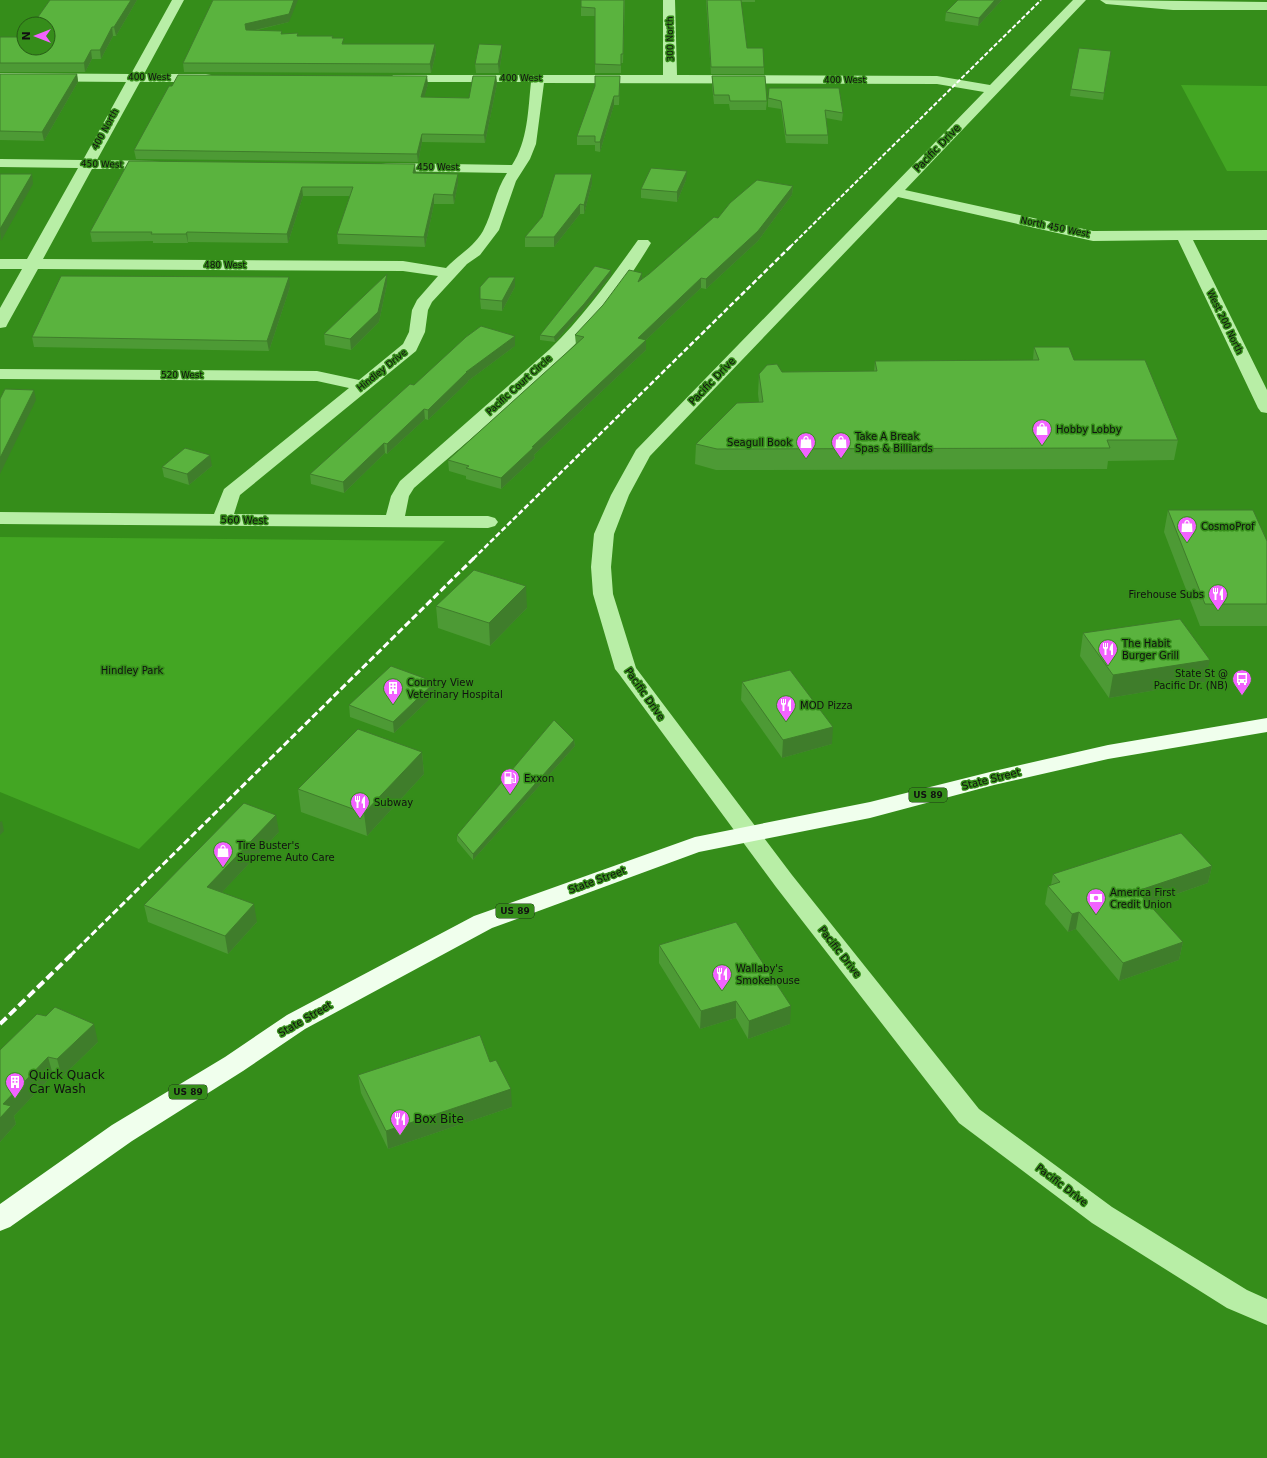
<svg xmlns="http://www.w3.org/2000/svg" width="1267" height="1458" viewBox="0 0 1267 1458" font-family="'DejaVu Sans',sans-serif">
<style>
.green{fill:#43a623}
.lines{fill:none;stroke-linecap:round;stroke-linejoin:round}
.minor{fill:#b8eea6;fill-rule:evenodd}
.major{fill:#f0ffed;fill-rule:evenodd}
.rail-far3{stroke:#fff;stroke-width:2;stroke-dasharray:4.5 2;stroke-linecap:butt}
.rail-far2{stroke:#fff;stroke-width:2.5;stroke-dasharray:5.5 2.5;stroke-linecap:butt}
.rail-far1{stroke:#fff;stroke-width:3;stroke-dasharray:7 3;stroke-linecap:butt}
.rail{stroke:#fff;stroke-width:4;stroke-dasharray:9 4;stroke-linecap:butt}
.wall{fill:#4d9a35}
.shaded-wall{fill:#3f7d2b}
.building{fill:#5ab33e;stroke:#3f7d2b}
.labels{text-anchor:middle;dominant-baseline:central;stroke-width:3;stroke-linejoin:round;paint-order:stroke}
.far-street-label{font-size:9px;fill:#111;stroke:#358d1a}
.shield{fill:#358d1a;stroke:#1c3614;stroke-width:1}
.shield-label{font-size:9px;font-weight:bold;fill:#111}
.street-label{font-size:10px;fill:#111;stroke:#358d1a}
.poi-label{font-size:10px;fill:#111;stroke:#358d1a;text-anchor:start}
.park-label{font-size:10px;fill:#111;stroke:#358d1a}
.near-poi-label{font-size:12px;fill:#111;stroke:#358d1a;text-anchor:start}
</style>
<rect width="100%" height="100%" fill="#358d1a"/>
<path class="green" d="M1181,85l86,1v85h-40z
M0,537l445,4 -306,308 -139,-57z"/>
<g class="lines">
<path class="minor" d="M172,0h12l-40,74h62l5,1 2,3 -2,3 -5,1h-66l-43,78 58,1 5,1 2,3 -2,3 -5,1h-63l-49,90 360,2 43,7c12,-13 28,-21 37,-37 10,-19 12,-40 24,-58l-121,-2 -5,-1 -2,-3 2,-3 5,-1 126,2c16,-24 16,-55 19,-83h-133l-5,-1 -2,-3 2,-3h270v-75h12l2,75 260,1 53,9 83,-85h13l-181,190 188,41 174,-1v10h-74l74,150v23l-6,-1 -3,-4 -80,-168 -85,1 -195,-44 -248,259 -21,39 -15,39 -3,33 2,27 23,74 156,207 187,234 133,98 135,83 20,9v26l-40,-17 -135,-85 -133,-100 -183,-236 -157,-213 -4,-5 -22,-75 -2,-27 3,-33 17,-39 25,-45 348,-358 -47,-8 -393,-1 -8,61 -6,15 -14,22 -17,49 -19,25 -13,9 -35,38 -4,8 -3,22 -9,19 -176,144 -6,19 152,1 5,-19 9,-15 150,-132c34,-33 60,-70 88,-109h10l3,3c-20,33 -42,65 -68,93 -52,55 -113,102 -169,152l-5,8 -4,20h83l7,2 3,4 -3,4 -7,2 -488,-4v-12l214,2 10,-25 125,-101 -32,-7 -317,-2v-10l317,2 42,9 44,-36 6,-12 3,-22 5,-10 21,-24 -35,-5 -365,-2 -30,54 -2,4 -6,1v-20l22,-39h-22v-10h27l51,-91 -78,-1v-8l83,1 43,-78 -126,-1v-8l131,1z
M1100,0l167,2v8h-94l-67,-6z"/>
<path class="major" d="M1267,718v14l-159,27 -114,26 -124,33 -171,34 -207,76 -187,101 -62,42 -111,70 -122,86 -10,4v-27l112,-79 113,-68 62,-42 187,-99 221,-79 175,-35 124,-31 114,-26z"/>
<path class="rail-far3" d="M790,247l251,-247"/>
<path class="rail-far2" d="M473,559l318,-313"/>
<path class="rail-far1" d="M70,956l404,-398"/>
<path class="rail" d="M0,1024l71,-69"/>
</g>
<path class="wall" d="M50,0h87l-11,19 -10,17h-3l-12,23h-9l-7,13h-85v-35h24z
M213,0l76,22 -36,9 30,3 15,2 35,2 11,6h91l1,9 -5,20 -247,-1 -1,-9z
M581,0h44l-2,63h-2v10h-26v-57h-14z
M706,0h49v2h-14l6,46 17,19v7h-53z
M1002,0l-24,26 -33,-5 1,-9z
M1111,51l-8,49 -33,-4 1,-7z
M502,53l-3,20h-23l-1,-9z
M0,74h77l1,8 -34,59 -44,-1z
M496,76l1,8 -12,59 -63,-1 -4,20 -282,-3 -2,-9 294,-66 -4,13 45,1z
M712,76l55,25 -1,9h-36l-1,-6h-15l-2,-19z
M620,85l-1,20h-5l-14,47 -5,-1v-6h-18v-9z
M768,98l75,15 -1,8 -16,-3 2,17v9l-42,-1 -5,-34 -13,-2z
M129,161l287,12 42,1v9l-4,21h-20l-9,43 -87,-3 -1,-10 13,-38h-47l-15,47 -100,-1v1h-35v-2l-61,1 -2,-10z
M686,180l-9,22 -36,-4v-9z
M592,184l-8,30h-4l-26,33h-29v-10z
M793,186l-1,9 -34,46 -52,48 -5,-1 -55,52v10l-112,105 1,3 -34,31 -35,-10v-3l-17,-5 -1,-11 128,-115 -1,-10 67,-62v6l7,-5 69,-56z
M387,274v10l-8,38 -28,28 -26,-5 -1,-11z
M611,275l-27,34 -29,33 -15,-2v-5z
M290,287l-21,64 -235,-4 -2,-10z
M515,287l-13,24 -21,-2 -1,-10z
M515,346l-47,35v1l-40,38 -3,-1 -38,35 -2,-1 -41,40 -33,-9 -1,-10 104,-89z
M1034,347l40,13 104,80 -4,20 -66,1 -1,8 -391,1 -21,-6 1,-20 63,-42 -1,-8 1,-20 23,-2 92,-1 1,-10 158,-1z
M212,466l-23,19 -25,-8 -2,-10z
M1168,510l99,31v85h-67l-36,-94z
M436,606l91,2 -37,38 -52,-18z
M1083,633l122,49 -96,16 -29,-42z
M435,682l1,11 -42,40 -44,-16 -1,-12z
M742,682l90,62 -50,14 -41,-58z
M574,740l1,6 -102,114 -16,-19v-6z
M422,752l2,22 -57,62 -66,-24 -3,-23z
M279,832l-57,60 35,30 -29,32 -80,-32 -4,-17z
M1212,866l-4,17 -60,21 35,38 -4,18 -60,21 -43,-52 -8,3 -23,-28 3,-18 3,-1 2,-11z
M659,945l131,79 -42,15 -12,-21 -36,11 -41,-66z
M98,1042l-36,35 -9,-2 -39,41 2,8 -16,18v-92z
M490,1062l22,45 -124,42 -27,-56 -3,-18z"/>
<path class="shaded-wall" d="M131,0h6l-11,19 -10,17 -2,-9z
M294,0h4l-9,22 -43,10 -1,-8z
M995,0h7l-24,26 1,-8z
M112,27l1,9 -12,23 -1,-9z
M435,44l1,9 -5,20 -1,-9z
M502,45v8l-3,20 -1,-9z
M91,50l1,9 -7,13 -1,-9z
M77,74l1,8 -34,59 -2,-9z
M427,76l1,8 -6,22 -1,-9z
M496,76l1,8 -12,59 -1,-8z
M620,76v9l-1,20v-9z
M614,96v9l-14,47v-10z
M422,134v8l-4,20 -1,-8z
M415,164l1,9h-3z
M687,171l-1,9 -9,22v-10z
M32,174l1,10 -32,57 -1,-12z
M458,174v9l-4,21 -1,-9z
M592,174v10l-8,30v-9z
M793,186l-1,9 -34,46 -52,48v-10z
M302,187l1,9 -15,47 -1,-9z
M434,194v10l-9,43 -1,-10z
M580,204v10l-26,33v-10z
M187,232l1,10v1l-2,-9z
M611,270v5l-27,34 -29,33 -1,-5z
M642,273v10l-4,-1z
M387,274v10l-8,38 -28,28 -1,-11z
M289,277l1,10 -21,64 -2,-10z
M515,277v10l-13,24v-10z
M701,278v10l-55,52v10l-112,105 1,3 -34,31v-11l137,-140z
M515,336v10l-47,35v1l-40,38v-10l38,-38z
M34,390l2,10 -36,74v-16z
M424,409l1,10 -38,35v-10z
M384,443l1,10 -41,40 -1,-11z
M210,455l2,11 -23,19 -2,-11z
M526,586l1,22 -37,38 -1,-23z
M1210,660l-5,22 -96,16 4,-23z
M435,682l1,11 -42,40 -1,-11z
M833,727l-1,17 -50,14 1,-18z
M574,740l1,6 -102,114v-6z
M422,752l2,22 -57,62 -3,-23z
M276,815l3,17 -68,72 -4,-17z
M2,821l2,10 -4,4v-13z
M1212,866l-4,17 -75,26 4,-18z
M254,904l3,18 -29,32 -3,-18z
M1079,912l-3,17 -8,3 4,-18z
M1183,942l-4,18 -60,21 4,-18z
M736,1001v17l-36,11 1,-18z
M791,1006l-1,18 -42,15 1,-18z
M94,1024l4,18 -36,35 -5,-18z
M48,1057l5,18 -39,41 2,8 -16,18v-24l3,-14z
M511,1089l1,18 -124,42 -2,-18z"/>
<path class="building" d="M50,0h81l-17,27h-2l-12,23h-9l-7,13h-84v-26h24v11h24v-24h-15z
M213,0h81l-5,14 -44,10 1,6 36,1 -1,3 17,-1 -1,3h36l-1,2h12l-2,6h93l-5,20 -247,-1z
M581,0h43l-1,54h-2v11l-26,-1v-56l-14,-1z
M707,0h34l6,48h16l1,19h-53z
M958,0h37l-16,18 -33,-6z
M479,44l23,1 -4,19h-23z
M1079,48l32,3 -7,42 -33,-4z
M0,74h77l-35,58 -42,-1z
M178,75l249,1 -6,21 48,1 4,-22h23l-12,59 -62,-1 -5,20 -283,-4 35,-64h3z
M595,76h25l-1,20h-5l-14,46h-5v-6h-18l18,-50z
M712,76h53l2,25h-37l-1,-6h-15z
M769,88h70l4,25 -18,-3 3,25h-42l-5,-34 -13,-3z
M129,161l286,3 -2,9 45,1 -5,21 -19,-1 -10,43 -87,-3 16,-47h-51l-15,47 -100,-2 -1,2h-35l1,-2h-62z
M651,168l36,3 -10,21 -36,-3z
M0,174h32l-32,55z
M555,174h37l-8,31 -4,-1 -26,33h-29l17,-20z
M757,180l36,6 -35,45 -52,48 -5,-1 -63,60 8,2 -114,107h2l-33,31 -35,-10 3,-2 -21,-6 136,-123 -9,-2 28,-30 26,-35 13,3 -4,9 11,-8 65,-57 4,1 12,-15z
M595,266l16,4 -27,34 -30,33 -14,-2z
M387,274l-9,38 -28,27 -26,-5z
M61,276l228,1 -22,64 -235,-4z
M489,277h26l-13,24 -22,-2v-12z
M481,326l34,10 -49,36h1l-39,38 -4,-1 -37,35 -3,-1 -41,39 -33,-8 100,-90 4,1 52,-48z
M1034,347h35l5,13h71l33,80h-71l3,8 -393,1 -21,-5 41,-41 26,-1 -4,-28 8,-9 10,-1 5,8 95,-1 -2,-10 164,-1z
M5,389l29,1 -34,68v-59z
M185,448l25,7 -23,19 -25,-7z
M1168,510h85l14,31v63h-62z
M474,570l52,16 -37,37 -53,-17z
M1180,619l30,41 -97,15 -30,-42z
M391,666l44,16 -42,40 -44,-17z
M790,670l43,57 -50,13 -41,-58z
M554,720l20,20 -101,114 -16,-19z
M358,729l64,23 -58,61 -66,-24z
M244,803l32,12 -69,72 47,17 -29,32 -81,-31z
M1181,833l31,33 -75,25 46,51 -60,21 -44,-51 -7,2 -24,-28 12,-4 -7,-8z
M736,922l55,84 -42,15 -13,-20 -35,10 -42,-66z
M55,1007l39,17 -37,35 -9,-2 -45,47 8,2 -11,12v-68l37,-36 9,2z
M480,1035l10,27 6,-2 15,29 -125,42 -28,-56z"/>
<defs>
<symbol id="shop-pin" viewBox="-11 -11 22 30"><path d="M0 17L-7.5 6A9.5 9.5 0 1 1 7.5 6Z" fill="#f263ff" stroke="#358d1a"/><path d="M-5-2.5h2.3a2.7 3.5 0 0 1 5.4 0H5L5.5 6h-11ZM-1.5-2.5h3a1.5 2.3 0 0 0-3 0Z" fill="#fff"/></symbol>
<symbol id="restaurant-pin" viewBox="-11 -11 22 30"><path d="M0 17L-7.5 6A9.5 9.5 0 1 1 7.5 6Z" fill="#f263ff" stroke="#358d1a"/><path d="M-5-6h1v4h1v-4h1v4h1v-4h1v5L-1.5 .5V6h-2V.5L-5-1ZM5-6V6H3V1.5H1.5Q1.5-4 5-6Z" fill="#fff"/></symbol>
<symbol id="bus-pin" viewBox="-11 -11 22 30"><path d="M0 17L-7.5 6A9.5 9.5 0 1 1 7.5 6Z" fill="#f263ff" stroke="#358d1a"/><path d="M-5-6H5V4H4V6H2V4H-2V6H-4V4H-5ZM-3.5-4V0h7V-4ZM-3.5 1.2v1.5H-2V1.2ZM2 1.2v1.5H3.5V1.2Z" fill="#fff"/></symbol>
<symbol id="building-pin" viewBox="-11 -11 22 30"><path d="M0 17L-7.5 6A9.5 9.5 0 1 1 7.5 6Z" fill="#f263ff" stroke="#358d1a"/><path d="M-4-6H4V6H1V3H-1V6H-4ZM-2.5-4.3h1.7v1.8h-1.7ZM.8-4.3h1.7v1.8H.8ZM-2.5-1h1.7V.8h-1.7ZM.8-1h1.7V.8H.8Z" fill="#fff"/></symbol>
<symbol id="fuel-pin" viewBox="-11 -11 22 30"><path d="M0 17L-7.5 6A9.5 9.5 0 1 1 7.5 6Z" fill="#f263ff" stroke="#358d1a"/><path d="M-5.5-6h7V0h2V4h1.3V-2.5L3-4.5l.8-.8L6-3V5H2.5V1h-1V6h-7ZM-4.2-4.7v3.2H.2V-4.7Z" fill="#fff"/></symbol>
<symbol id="bank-pin" viewBox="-11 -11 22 30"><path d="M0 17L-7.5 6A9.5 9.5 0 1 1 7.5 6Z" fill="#f263ff" stroke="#358d1a"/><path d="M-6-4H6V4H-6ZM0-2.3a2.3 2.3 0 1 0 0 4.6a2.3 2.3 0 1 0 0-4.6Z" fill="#fff"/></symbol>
</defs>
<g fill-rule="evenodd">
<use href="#shop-pin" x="1031" y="418" width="22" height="30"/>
<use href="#shop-pin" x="795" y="431" width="22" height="30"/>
<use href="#shop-pin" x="830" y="431" width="22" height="30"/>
<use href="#shop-pin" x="1176" y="515" width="22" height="30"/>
<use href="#restaurant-pin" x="1207" y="583" width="22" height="30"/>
<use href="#restaurant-pin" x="1097" y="638" width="22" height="30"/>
<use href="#bus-pin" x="1231" y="668" width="22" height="30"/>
<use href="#building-pin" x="382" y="677" width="22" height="30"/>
<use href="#restaurant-pin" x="775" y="694" width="22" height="30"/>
<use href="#fuel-pin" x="499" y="767" width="22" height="30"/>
<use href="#restaurant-pin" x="349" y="791" width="22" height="30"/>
<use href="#shop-pin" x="212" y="840" width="22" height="30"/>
<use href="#bank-pin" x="1085" y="887" width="22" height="30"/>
<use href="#restaurant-pin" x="711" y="963" width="22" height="30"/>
<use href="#building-pin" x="4" y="1071" width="22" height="30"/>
<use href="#restaurant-pin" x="389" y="1108" width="22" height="30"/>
</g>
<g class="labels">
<g class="far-street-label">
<text transform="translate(670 39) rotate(-91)">300 North</text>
<text x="149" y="77">400 West</text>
<text x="521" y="78">400 West</text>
<text x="845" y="80">400 West</text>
<text transform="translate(105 129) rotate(-61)">400 North</text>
<text transform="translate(102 164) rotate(2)">450 West</text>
<text x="438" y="167">450 West</text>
<text transform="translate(1055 227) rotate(12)">North 450 West</text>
<text x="225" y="265">480 West</text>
<text transform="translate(1225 322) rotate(64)">West 200 North</text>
<text transform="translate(382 370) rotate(-39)">Hindley Drive</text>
<text x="182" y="375">520 West</text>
<text transform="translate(519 385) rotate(-42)">Pacific Court Circle</text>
</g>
<g class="shield">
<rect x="909" y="788" width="38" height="14" rx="3"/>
<rect x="496" y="904" width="38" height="14" rx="3"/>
<rect x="169" y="1085" width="38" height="14" rx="3"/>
</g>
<g class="shield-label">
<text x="928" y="795">US 89</text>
<text x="515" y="911">US 89</text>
<text x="188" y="1092">US 89</text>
</g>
<g class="street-label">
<text transform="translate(937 148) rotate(-46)">Pacific Drive</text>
<text transform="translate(712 381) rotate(-46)">Pacific Drive</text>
<text transform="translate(244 520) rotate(1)">560 West</text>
<text transform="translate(645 694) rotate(55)">Pacific Drive</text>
<text transform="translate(991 779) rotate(-14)">State Street</text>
<text transform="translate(597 880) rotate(-20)">State Street</text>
<text transform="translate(840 952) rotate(52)">Pacific Drive</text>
<text transform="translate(305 1019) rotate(-30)">State Street</text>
<text transform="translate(1062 1185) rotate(37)">Pacific Drive</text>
</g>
<g class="poi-label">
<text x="1056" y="429">Hobby Lobby</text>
<text x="855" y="436">Take A Break<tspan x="855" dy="12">Spas &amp; Billiards</tspan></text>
<text x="792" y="442" text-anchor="end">Seagull Book</text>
<text x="1201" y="526">CosmoProf</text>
<text x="1204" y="594" text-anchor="end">Firehouse Subs</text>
<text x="1122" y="643">The Habit<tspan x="1122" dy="12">Burger Grill</tspan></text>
<text x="1228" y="673" text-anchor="end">State St @<tspan x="1228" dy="12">Pacific Dr. (NB)</tspan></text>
<text x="407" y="682">Country View<tspan x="407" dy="12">Veterinary Hospital</tspan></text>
<text x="800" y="705">MOD Pizza</text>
<text x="524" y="778">Exxon</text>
<text x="374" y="802">Subway</text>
<text x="237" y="845">Tire Buster's<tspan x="237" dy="12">Supreme Auto Care</tspan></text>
<text x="1110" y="892">America First<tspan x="1110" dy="12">Credit Union</tspan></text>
<text x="736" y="968">Wallaby's<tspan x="736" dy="12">Smokehouse</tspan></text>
</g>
<g class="park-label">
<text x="132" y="670">Hindley Park</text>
</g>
<g class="near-poi-label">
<text x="29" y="1075">Quick Quack<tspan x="29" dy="14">Car Wash</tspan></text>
<text x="414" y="1119">Box Bite</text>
</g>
</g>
<g transform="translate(36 36) rotate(270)"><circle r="19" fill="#358d1a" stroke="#275b16"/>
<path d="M0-3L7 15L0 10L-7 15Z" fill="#f263ff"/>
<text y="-6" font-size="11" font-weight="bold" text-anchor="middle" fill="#111111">N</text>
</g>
</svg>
